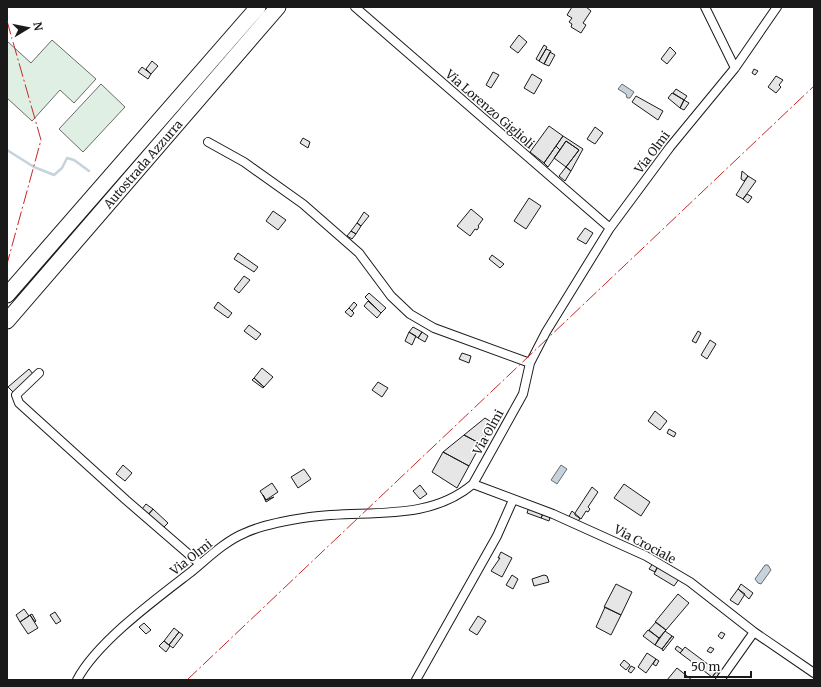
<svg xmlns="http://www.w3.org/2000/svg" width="821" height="687" viewBox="0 0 821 687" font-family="Merriweather,serif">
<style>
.green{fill:#e0efe3;stroke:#6a6a6a}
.water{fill:#c6d2dc;stroke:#6a6a6a}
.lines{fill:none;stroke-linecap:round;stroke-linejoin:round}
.stream{stroke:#c6d2dc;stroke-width:2.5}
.building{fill:#e6e6e6;stroke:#1a1a1a}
.street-casing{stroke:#1a1a1a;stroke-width:10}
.highway-casing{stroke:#1a1a1a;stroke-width:17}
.street{stroke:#fff;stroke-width:8}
.highway{stroke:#fff;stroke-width:15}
.power{stroke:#c62828;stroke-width:1;stroke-dasharray:14 3 2 3;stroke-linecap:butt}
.labels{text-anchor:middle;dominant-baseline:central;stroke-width:3;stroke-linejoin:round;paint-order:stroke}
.street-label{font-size:12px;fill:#1a1a1a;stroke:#fff}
</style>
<rect width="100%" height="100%" fill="#fff"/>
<path class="green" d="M52,40l44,39 -22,24 -14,-13 -28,31 -25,-23v-57l24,22z
M101,84l24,23 -42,45 -24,-23z"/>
<path class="water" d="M622,84l12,8 -4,6h-3l-1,-4 -8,-5z
M561,465l6,4 -10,15 -6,-4z
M765,565h3l3,5 -10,14 -3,-1 -3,-4z"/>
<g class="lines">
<path class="stream" d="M7,150l27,17 20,8 8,-7 5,-10 7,2 15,11"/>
</g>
<path class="building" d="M572,7h14l5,4 -8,12 3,2 -5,8 -10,-6 1,-3 -3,-2 3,-4 -5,-3z
M519,35l8,7 -9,11 -8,-6z
M544,45l3,2 -8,14 -3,-2z
M670,47l6,6 -9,11 -6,-5z
M546,49l5,2 -7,13 -5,-3z
M550,52l5,3 -6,11 -5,-2z
M152,61l6,5 -7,8 -5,-5z
M142,67l9,7 -3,5 -10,-7z
M754,69l4,2 -3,4 -3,-2z
M493,72l6,3 -8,13 -5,-3z
M532,74l10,6 -8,14 -10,-6z
M776,76l7,4 -4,5 2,2 -5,6 -8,-6z
M676,89l11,7 -3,4 -11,-7z
M672,93l12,7 -4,8 -12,-10z
M636,96l27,15 -5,9 -26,-18z
M684,100l5,3 -5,7 -4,-2z
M549,126l14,10 -19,27 -14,-11z
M595,127l8,6 -8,11 -8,-5z
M563,136l20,13 -12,22 -5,-4 13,-17 -13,-9 -6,9 -4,-4z
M303,138l7,4 -2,6 -8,-5z
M566,141l13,9 -13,17 -12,-9z
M556,146l4,4 -12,17 -4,-4z
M566,167l5,4 -6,10 -6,-5z
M742,171l6,5 -4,5 -3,-2z
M748,176l8,5 -13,18 -7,-4z
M747,194l5,3 -4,6 -5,-4z
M529,198l12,8 -15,23 -12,-8z
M471,209l12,10 -5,7 1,1 -2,3 -2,-1 -5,7 -13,-10z
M273,211l13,9 -8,10 -12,-9z
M364,212l5,4 -8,10 -4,-3z
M357,223l4,3 -5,8 -5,-3z
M585,228l8,5 -7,11 -9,-5z
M351,231l5,3 -4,5 -5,-3z
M238,253l20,14 -4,5 -20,-13z
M492,255l12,9 -4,4 -11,-9z
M244,276l6,4 -11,13 -5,-4z
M369,293l17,15 -5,5 -16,-16z
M368,301l13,12 -4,5 -13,-12z
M218,302l14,11 -4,5 -14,-10z
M354,302l3,3 -5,6 -3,-3z
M349,308l5,5 -3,4 -6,-5z
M249,325l12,9 -5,6 -12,-9z
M413,327l9,5 -4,6 -9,-6z
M698,331l3,2 -5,10 -4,-2z
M409,332l7,4 -4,9 -7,-4z
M422,332l6,4 -3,6 -7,-4z
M710,340l6,4 -9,15 -6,-4z
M462,353l9,3 -2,7 -10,-4z
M262,368l11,9 -9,10 -10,-9z
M29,369l4,5 -19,19 -6,-6z
M254,378l10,9 -1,1 -11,-8z
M378,382l10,6 -6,9 -10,-7z
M655,411l12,10 -7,9 -12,-9z
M485,418l8,5 -12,21 -17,-9z
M669,429l7,4 -2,4 -7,-4z
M464,435l17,9 -12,22 -26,-14z
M443,452l26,14 -12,22 -25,-16z
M123,465l9,8 -7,8 -9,-7z
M304,469l7,10 -13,9 -7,-11z
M272,483l6,9 -12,8 -6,-9z
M624,484l26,18 -9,14 -27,-18z
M420,485l7,9 -7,5 -7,-8z
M592,487l6,5 -10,15 2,2 -2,3 -2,-1 -5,8 -6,-4v-2z
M263,495l3,5 8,-3 -8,5z
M146,504l7,5 -5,6 -6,-6z
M529,507l14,6 -2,5 -14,-5z
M153,509l15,14 -5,5 -15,-13z
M572,511l8,7 -2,4 -10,-4z
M543,514l7,3 -1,4 -8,-3z
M501,552l11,6 -10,19 -11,-6 9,-13h-2z
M653,563l5,3 -3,6 -6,-3z
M658,566l21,13 -5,7 -20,-12z
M512,575l6,4 -5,10 -7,-4z
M544,575l3,1 2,6 -15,4 -2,-7z
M616,584l16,8 -11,23 -17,-8z
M741,584l12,9 -4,6 -11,-10z
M738,589l7,5 -7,11 -8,-5z
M678,594l11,9 -23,27 -11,-8z
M605,607l16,8 -10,20 -15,-8z
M24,609l5,7 -9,6 -4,-7z
M55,612l6,9 -5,3 -6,-9z
M32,614l4,7 -1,1 -5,-7z
M30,615l8,13 -10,6 -8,-12z
M478,616l8,5 -9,14 -8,-5z
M656,622l10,8 -7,8 -10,-8z
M144,623l7,7 -5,4 -7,-7z
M174,628l5,4 -10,13 -5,-4z
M648,630l11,8 -4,7 -12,-9z
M665,631l7,5 -10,13 -7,-4z
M179,632l4,3 -10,13 -4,-3z
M721,632l4,2 -3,5 -4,-3z
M672,636l2,1 -11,14 -1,-2z
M164,641l6,5 -4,6 -7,-6z
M677,646l6,4 -3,3 -5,-4z
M685,647l32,24 -5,6 -32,-24z
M710,647l4,2 -3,4 -4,-2z
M647,653l9,6 -10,14 -8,-6z
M656,659l3,2 -3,5 -3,-2z
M624,660l6,5 -4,5 -6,-5z
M631,666l4,2 -4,5 -3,-2z
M677,668l15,12h-25z
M716,672l4,2 -4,5 -3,-3z"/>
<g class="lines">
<defs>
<path id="street" d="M355,7l255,221
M705,7l30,61
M208,142l36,20 59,42 56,49 32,43 19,18 24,14 96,35
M39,373l-23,22 3,8 107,97 74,64
M473,484l80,30 93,42 44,26 64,50 60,41
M77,680c20,-38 79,-81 114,-108 16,-13 34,-31 54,-39 19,-9 44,-13 65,-16 55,-8 117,6 163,-33l50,-90 7,-31 16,-31 64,-104 60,-81 65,-79 42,-61
M416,680l81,-144 16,-36
M720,680l34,-48"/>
<path id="highway" d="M7,295l251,-288
M7,321l271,-314"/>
</defs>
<use href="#street" class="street-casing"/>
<use href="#highway" class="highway-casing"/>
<use href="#street" class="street"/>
<use href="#highway" class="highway"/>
<path class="power" d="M7,21l34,119 -34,124
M187,680l627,-594"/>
</g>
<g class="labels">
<g class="street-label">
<text transform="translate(490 109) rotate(41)">Via Lorenzo Giglioli</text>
<text transform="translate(652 152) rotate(-53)">Via Olmi</text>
<text transform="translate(143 164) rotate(-49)">Autostrada Azzurra</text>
<text transform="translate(488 432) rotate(-61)">Via Olmi</text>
<text transform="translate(645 544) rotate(28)">Via Crociale</text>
<text transform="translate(191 557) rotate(-38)">Via Olmi</text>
</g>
</g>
<rect width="821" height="687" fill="none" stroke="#1a1a1a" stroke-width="16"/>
<g transform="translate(28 28) rotate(80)" stroke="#ffffff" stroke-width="3" paint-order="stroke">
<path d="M0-3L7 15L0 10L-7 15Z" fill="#1a1a1a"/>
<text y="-6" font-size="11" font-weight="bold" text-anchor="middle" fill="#1a1a1a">N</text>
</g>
<path d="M685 671v6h66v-6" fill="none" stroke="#1a1a1a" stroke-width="2"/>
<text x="691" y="671" font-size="12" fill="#1a1a1a" stroke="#ffffff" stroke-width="3" paint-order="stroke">50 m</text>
</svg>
